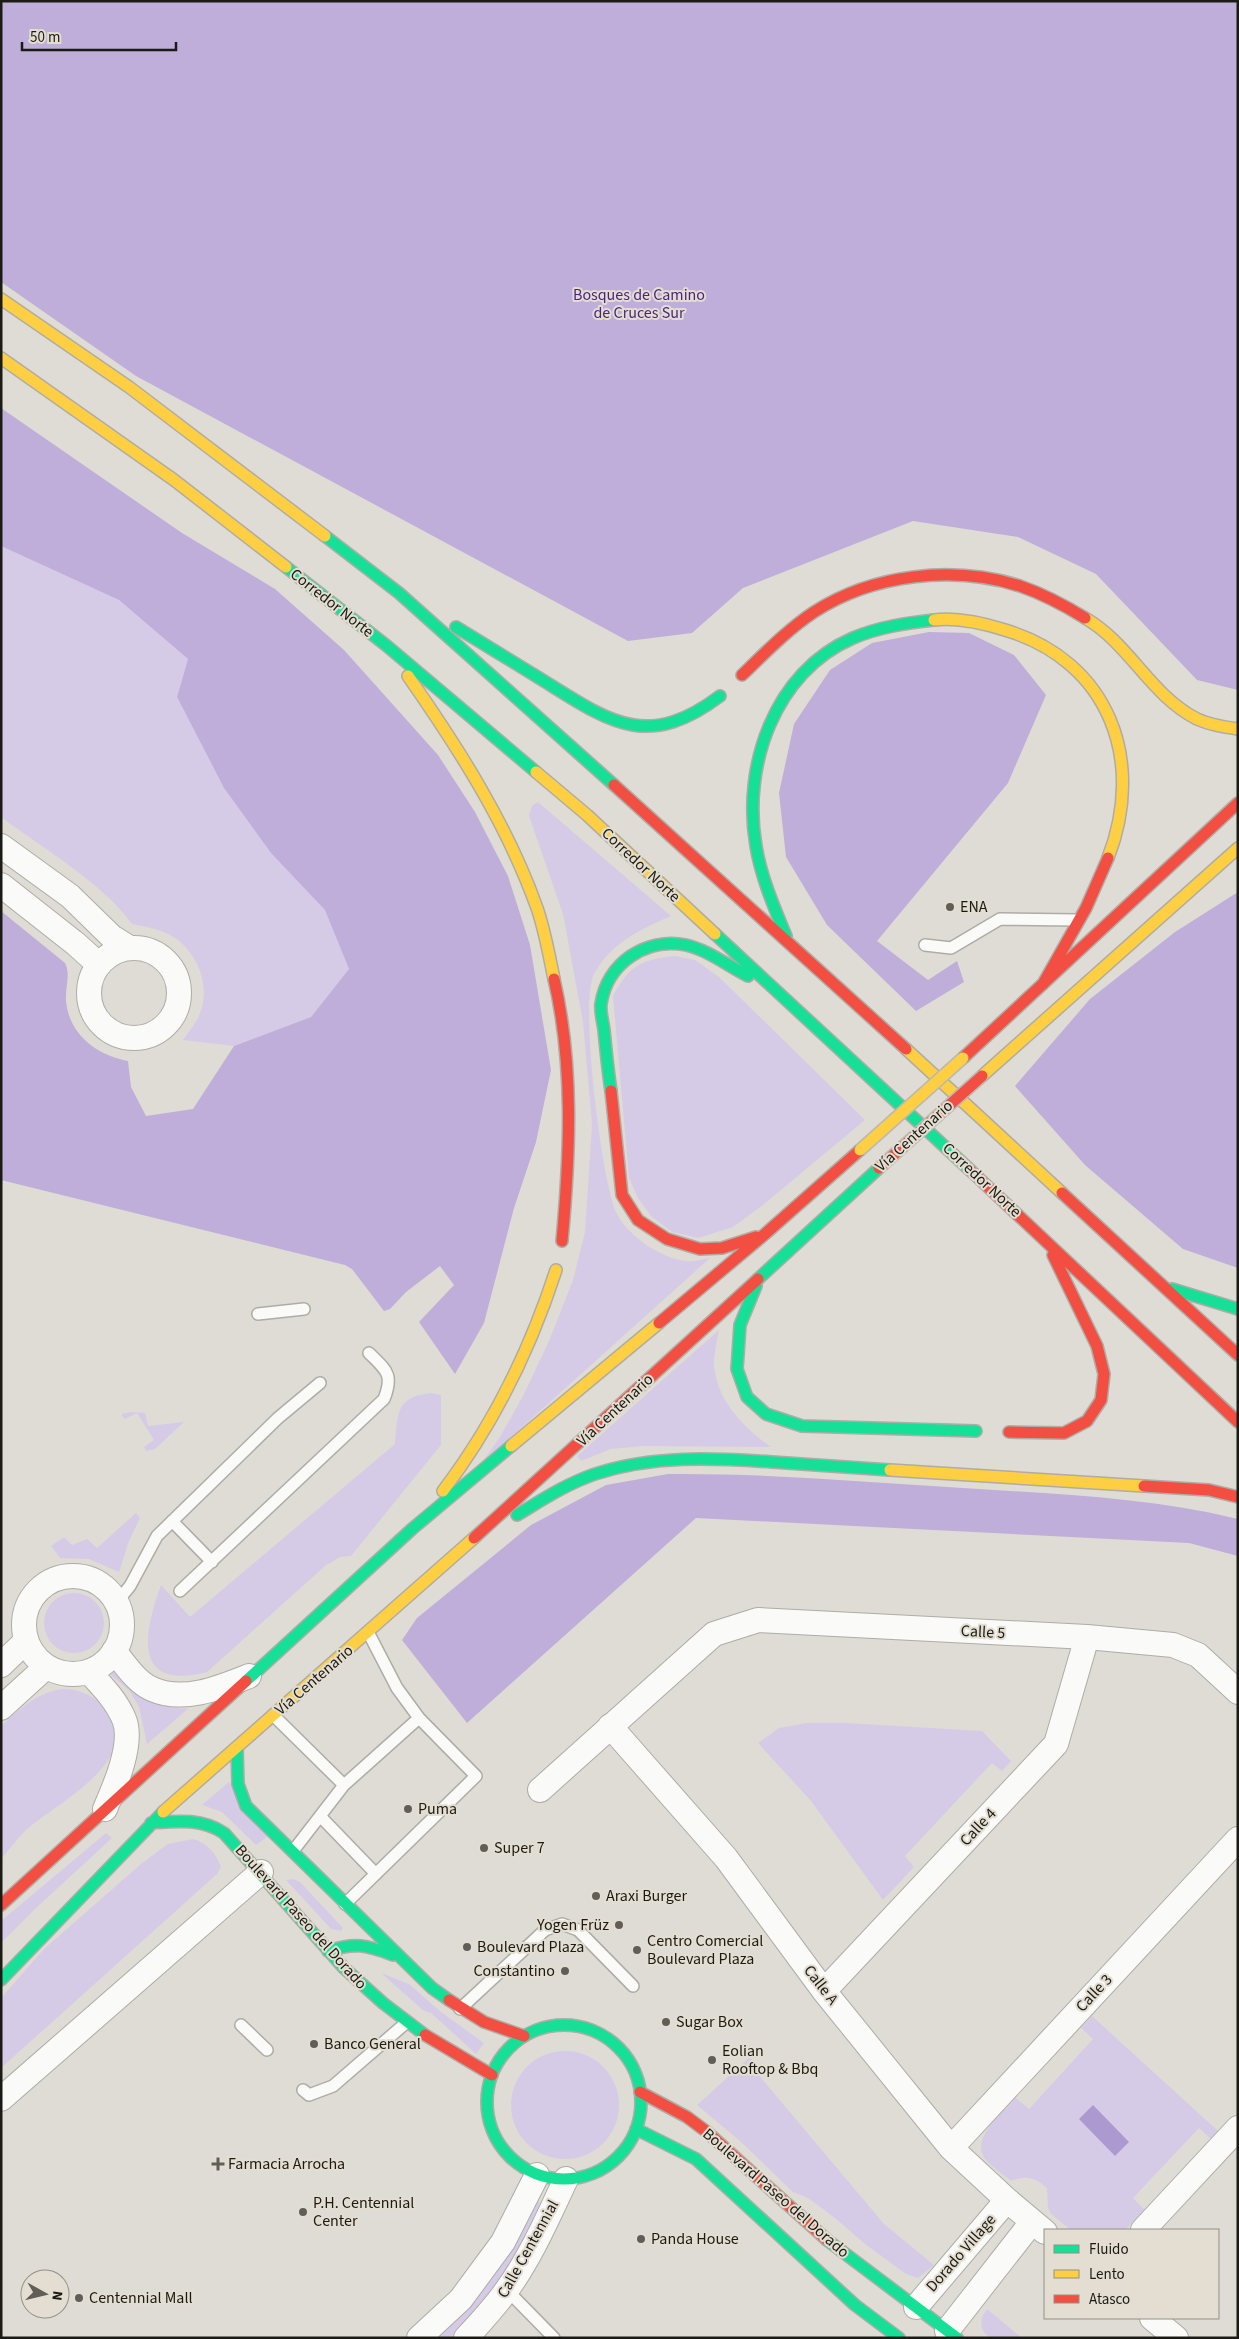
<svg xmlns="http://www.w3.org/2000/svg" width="1239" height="2339" viewBox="0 0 1239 2339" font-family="'Source Sans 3',sans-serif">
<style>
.green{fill:#d5cbe7}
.forest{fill:#bfaed9}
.water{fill:#ac99d0}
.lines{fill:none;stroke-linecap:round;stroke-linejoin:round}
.lane-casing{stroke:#aeaca6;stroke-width:14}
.street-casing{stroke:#aeaca6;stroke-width:26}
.fast-casing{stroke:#aeaca6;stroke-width:14}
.slow-casing{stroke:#aeaca6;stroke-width:14}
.jam-casing{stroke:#aeaca6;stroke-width:14}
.lane{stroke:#fafaf9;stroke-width:11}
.street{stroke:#fafaf9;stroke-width:24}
.fast{stroke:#16e098;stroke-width:11}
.slow{stroke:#ffcf43;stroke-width:11}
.jam{stroke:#f24e42;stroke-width:11}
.slow-bridge-casing{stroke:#bab8b4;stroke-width:14;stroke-linecap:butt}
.jam-bridge-casing{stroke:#bab8b4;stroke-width:14;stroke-linecap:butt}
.slow-bridge{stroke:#ffcf43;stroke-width:11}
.jam-bridge{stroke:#f24e42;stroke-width:11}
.poi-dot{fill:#605e58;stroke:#e3ded1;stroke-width:2}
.labels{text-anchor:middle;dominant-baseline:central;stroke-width:4;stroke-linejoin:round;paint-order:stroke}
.park-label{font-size:16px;fill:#4c2383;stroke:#e3ded1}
.street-label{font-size:16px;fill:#1c1a15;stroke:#e3ded1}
.poi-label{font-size:16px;fill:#1c1a15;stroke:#e3ded1;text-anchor:start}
</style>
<rect width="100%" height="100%" fill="#dfdcd5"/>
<path class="green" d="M1,546l118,54 69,59 -11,38 47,91 47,65 55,57 23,59 -38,48 -77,29 -51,-6c6,-9 15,-19 18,-30 9,-25 -4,-57 -26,-72 -13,-9 -28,-11 -43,-14 -28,-40 -91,-77 -131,-107z
M538,802l133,114c-32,14 -60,27 -77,58 -15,27 8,211 23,240 12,23 45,45 70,47 8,1 16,-2 23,-3l-229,206 19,-27 24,-43 25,-53 24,-61 12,-48 7,-108 -9,-102 -20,-108 -34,-98 3,-10z
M675,956l20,4 24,17 146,143 -102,85 -30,22 -35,11 -26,-6 -21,-16 -13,-18 -9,-20 -16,-182c17,-31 27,-36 62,-40z
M719,1330c-2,11 -5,23 -5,34 2,36 30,64 57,83l-127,-1 -33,3 -30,12 -4,-5z
M431,1393l10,2v50l-90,111 -11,1 -15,9 -118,106c-76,19 -63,-40 -46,-87l29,32 205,-173c3,-30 0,-47 36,-51z
M131,1412l14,1 3,13 36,-4 -29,27 -9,2 -2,-4 10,-7 -17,-27 -12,6 -3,-3v-2z
M136,1513l4,5 -11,23 -10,31 -30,-13 -29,-1 -9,-12 13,-9 8,8 15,-6 10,9z
M44 1623a30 30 0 1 1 60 0a30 30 0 1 1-60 0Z
M117,1669c19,22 40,42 72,39l-42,36 -8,-37 -10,-17 -19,-16z
M63,1689c17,0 33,7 43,21 40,52 -53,94 -82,122 -8,8 -15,18 -23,27v-133c19,-17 36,-34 62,-37z
M807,1723h39l136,8 29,30 -9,10 -10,-8 -87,93 9,11 -31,33 -72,-99 -53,-58 21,-15z
M229,1782l38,55 -11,8 -34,-33 -20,-7z
M106,1833l6,5 -78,72 -33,33v-22z
M193,1839c14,4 23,14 28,28l-4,7 -216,194v-70l43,-49 97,-85 27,-20z
M293,1879l7,3 43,46 -2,3 -10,-2 -45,-49z
M381,1973l28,11 32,28 43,31 -8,11 -45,-41 -7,-2z
M1092,2016l126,115 -7,8 -12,-11 -66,70 12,12 -20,20h-54l-20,-16 -3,-6 -1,-20c-12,-11 -21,-13 -36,-7 -8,-7 -18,-13 -25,-21 -18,-21 17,-47 30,-62l13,11 64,-70 -12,-11z
M511 2105a54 54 0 1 1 108 0a54 54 0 1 1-108 0Z
M750,2057l5,6 -4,3 133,158 50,41 -16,13 -12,-4 -41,-30 -30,-26 -27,-20 -15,-6 -53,-51 -43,-36z
M535,2201l9,3 -37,69 -39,48 -19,17h-10c3,-10 21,-20 29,-29 27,-33 51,-68 67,-108z
M987,2309l35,29c-9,0 -21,1 -29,0 -15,-4 -14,-20 -6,-29z"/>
<path class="forest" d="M1,1h1237v689l-41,-10 -101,-106 -78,-37 -105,-16 -170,67 -51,45 -64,8 -492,-265 -135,-94z
M1,408l181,125 93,56 69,61 94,105 37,57 33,64 22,69 21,125 -15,72 -22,66 -30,115 -29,51 -36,-52 35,-37 -14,-19 -34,26 -16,17 -6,2 -32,-42 -7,-4 -344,-85v-269l64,52c6,12 0,24 1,38 3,33 30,54 62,60l3,26 15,29 47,-7 41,-63 77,-29 38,-48 -24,-59 -54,-57 -47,-65 -47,-91 11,-38 -69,-59 -118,-54z
M929,632l40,1 45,22 32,40 -38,88 -131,158 51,39 29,-19 7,21 -48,29 -89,-86 -41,-68 -7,-64 15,-69 36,-54 42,-27z
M1238,892v376l-55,-19 -98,-84 -70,-79 75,-87 85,-67z
M668,1474c98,-1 196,8 295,14 92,6 184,9 275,31v37l-49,-13 -493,-25 -229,205 -65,-83 15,-22 114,-93 75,-40z"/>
<path class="water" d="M1093,2105l36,37 -14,14 -36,-37z"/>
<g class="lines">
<defs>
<path id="lane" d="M925,945l26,3 49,-29 78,1
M258,1314l46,-5
M172,1521l40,41
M180,1591l204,-192c10,-25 2,-29 -15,-46
M116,1603l14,-17 27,-50 121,-118 42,-35
M273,1715l71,70
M320,1816l56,58
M293,1851l51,-66 75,-67 -22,-30 -29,-56
M345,1904l131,-128 -57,-58
M460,2009l85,-79 17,-6 16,6 55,56
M241,2025l26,25
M303,2090l6,5 24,-9 74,-64
M507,2290l47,48"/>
<path id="street" d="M1,846l69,50 42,41 16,10
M1,885l75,59 22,20
M89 993a45 45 0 1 1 90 0a45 45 0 1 1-90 0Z
M24 1625a49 49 0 1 1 98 0a49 49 0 1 1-98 0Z
M114,1651c11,13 22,31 38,38 31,14 67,-1 97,-13
M1,1665l25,-24
M89,1672c13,14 27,28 35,47 10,24 -9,67 -19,90
M1,1708l45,-41
M610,1726l116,132 98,133 127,157 56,52 38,32
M540,1790l174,-156 44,-14 329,17 86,8 25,10 40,37
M824,1991l232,-247 31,-107
M1,2099l260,-227
M951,2148l287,-309
M1143,2230l95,-102
M916,2307l91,-107
M1152,2318l24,20
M947,2331l85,-109
M419,2338l42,-39 42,-57 34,-67
M466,2338c14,-15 28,-30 40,-47 25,-34 42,-74 60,-112"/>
<path id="fast" d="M325,536l74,57 215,192
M286,567l101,79 149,126
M456,627c29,18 59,36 88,54 67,42 104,69 176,15
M715,934l255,236
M786,936c-12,-29 -25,-59 -30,-90 -14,-79 18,-174 97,-208 26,-11 53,-15 81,-18
M611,1091c-3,-20 -5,-40 -7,-61 -1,-8 -4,-18 -3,-26 6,-41 45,-67 85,-59 22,5 42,21 62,31
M758,1279l121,-111
M756,1286l-16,39 -3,44 10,28 19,17 36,12 174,5
M1172,1289l66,20
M517,1515c25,-15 49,-31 78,-41 58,-19 117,-16 177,-12 40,3 79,5 118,8
M246,1681l166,-152 99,-83
M237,1747l1,37 8,22 186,182 17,12
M151,1823c26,-2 50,-5 73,10l120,135 39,35 42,32
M328,1951c27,-9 39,-6 65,4
M1,1980l162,-168
M487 2102a77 77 0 1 1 154 0a77 77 0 1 1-154 0Z
M636,2129l60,30 159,146 44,33
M827,2240l130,98"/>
<path id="slow" d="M1,299l128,88 196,149
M1,358l173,122 112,87
M1085,618c44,25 66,78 112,101 13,6 27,8 41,10
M934,620c23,-3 49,3 71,10 104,31 141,130 103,228
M408,676c51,73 99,148 129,232 8,23 12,47 17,71
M536,772l51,43 128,119
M906,1049l156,144
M982,1076l256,-228
M511,1446l148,-123
M890,1470l254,16
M443,1491c51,-67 87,-141 113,-221
M163,1812l311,-274"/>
<path id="jam" d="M742,675c23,-22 45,-45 72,-63 59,-38 139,-47 206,-26 23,8 44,19 65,32
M614,785l292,264
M554,979c20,86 16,175 8,262
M1043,984l43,-76 22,-50
M963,1058l275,-255
M611,1091l11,104 16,25 29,19 33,10 22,-1 34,-11
M970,1170l268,252
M1062,1193l176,162
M659,1323l106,-89 95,-84
M1009,1432l55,1 23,-12 14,-21 3,-26 -7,-28 -44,-91
M1144,1486l65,4 29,7
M474,1538l284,-259
M1,1905l245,-224
M449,2000l35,22 40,14
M425,2035l67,40
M640,2092l47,25 20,15 120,108"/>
</defs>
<use href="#lane" class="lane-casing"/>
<use href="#street" class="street-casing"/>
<use href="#fast" class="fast-casing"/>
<use href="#slow" class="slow-casing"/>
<use href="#jam" class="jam-casing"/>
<use href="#lane" class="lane"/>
<use href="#street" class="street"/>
<use href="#fast" class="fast"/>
<use href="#slow" class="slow"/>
<use href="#jam" class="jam"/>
<defs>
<path id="slow-bridge" d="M860,1150l103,-92"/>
<path id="jam-bridge" d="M879,1168l103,-92"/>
</defs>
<use href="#slow-bridge" class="slow-bridge-casing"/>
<use href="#jam-bridge" class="jam-bridge-casing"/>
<use href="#slow-bridge" class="slow-bridge"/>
<use href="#jam-bridge" class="jam-bridge"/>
</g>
<g class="poi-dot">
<circle cx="950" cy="907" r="5"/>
<circle cx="408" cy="1809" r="5"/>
<circle cx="484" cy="1848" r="5"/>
<circle cx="596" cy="1896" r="5"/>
<circle cx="619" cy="1925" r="5"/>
<circle cx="467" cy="1947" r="5"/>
<circle cx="637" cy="1950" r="5"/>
<circle cx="565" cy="1971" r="5"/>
<circle cx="666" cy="2022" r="5"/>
<circle cx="314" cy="2044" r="5"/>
<circle cx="712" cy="2060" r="5"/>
<path d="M215.5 2156.5h5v5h5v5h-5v5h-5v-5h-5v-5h5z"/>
<circle cx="303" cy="2212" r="5"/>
<circle cx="641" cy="2239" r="5"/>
<circle cx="79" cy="2298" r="5"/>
</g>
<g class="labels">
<g class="park-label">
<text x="639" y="295">Bosques de Camino<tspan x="639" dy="18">de Cruces Sur</tspan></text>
</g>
<g class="street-label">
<text transform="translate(332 603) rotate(38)">Corredor Norte</text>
<text transform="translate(641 865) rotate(43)">Corredor Norte</text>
<text transform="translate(914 1136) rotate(-42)">Vía Centenario</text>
<text transform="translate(982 1180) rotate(43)">Corredor Norte</text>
<text transform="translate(615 1410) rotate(-43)">Vía Centenario</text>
<text transform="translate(983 1632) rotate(3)">Calle 5</text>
<text transform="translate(314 1680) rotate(-41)">Vía Centenario</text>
<text transform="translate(978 1827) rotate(-47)">Calle 4</text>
<text transform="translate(301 1917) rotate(48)">Boulevard Paseo del Dorado</text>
<text transform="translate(821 1985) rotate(52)">Calle A</text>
<text transform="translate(1094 1993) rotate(-47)">Calle 3</text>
<text transform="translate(776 2193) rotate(41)">Boulevard Paseo del Dorado</text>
<text transform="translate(528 2249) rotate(-61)">Calle Centennial</text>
<text transform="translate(961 2253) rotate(-49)">Dorado Village</text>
</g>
<g class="poi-label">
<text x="960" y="907">ENA</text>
<text x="418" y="1809">Puma</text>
<text x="494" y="1848">Super 7</text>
<text x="606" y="1896">Araxi Burger</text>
<text x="609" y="1925" text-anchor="end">Yogen Früz</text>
<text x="647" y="1941">Centro Comercial<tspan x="647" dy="18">Boulevard Plaza</tspan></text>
<text x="477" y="1947">Boulevard Plaza</text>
<text x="555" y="1971" text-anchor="end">Constantino</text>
<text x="676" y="2022">Sugar Box</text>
<text x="324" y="2044">Banco General</text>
<text x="722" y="2051">Eolian<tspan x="722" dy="18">Rooftop &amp; Bbq</tspan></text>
<text x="228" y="2164">Farmacia Arrocha</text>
<text x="313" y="2203">P.H. Centennial<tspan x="313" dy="18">Center</tspan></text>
<text x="651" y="2239">Panda House</text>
<text x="89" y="2298">Centennial Mall</text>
</g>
</g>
<rect width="1239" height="2339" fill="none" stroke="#1c1a15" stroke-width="5"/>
<rect x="1044" y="2229" width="175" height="90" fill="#e3ded1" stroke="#939086"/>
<rect x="1054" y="2245" width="25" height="8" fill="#16e098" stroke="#939086"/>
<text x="1089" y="2254" font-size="15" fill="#1c1a15">Fluido</text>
<rect x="1054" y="2270" width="25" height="8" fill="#ffcf43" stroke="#939086"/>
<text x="1089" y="2279" font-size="15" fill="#1c1a15">Lento</text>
<rect x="1054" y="2295" width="25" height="8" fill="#f24e42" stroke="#939086"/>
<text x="1089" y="2304" font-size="15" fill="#1c1a15">Atasco</text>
<g transform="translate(45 2294) rotate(98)"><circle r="24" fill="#e3ded1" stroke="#939086"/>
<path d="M0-4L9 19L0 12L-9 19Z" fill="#605e58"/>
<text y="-8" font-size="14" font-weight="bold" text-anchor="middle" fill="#1c1a15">N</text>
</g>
<path d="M22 42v8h154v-8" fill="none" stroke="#1c1a15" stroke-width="2.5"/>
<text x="30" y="42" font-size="15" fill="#1c1a15" stroke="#e3ded1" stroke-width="4" paint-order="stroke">50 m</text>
</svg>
